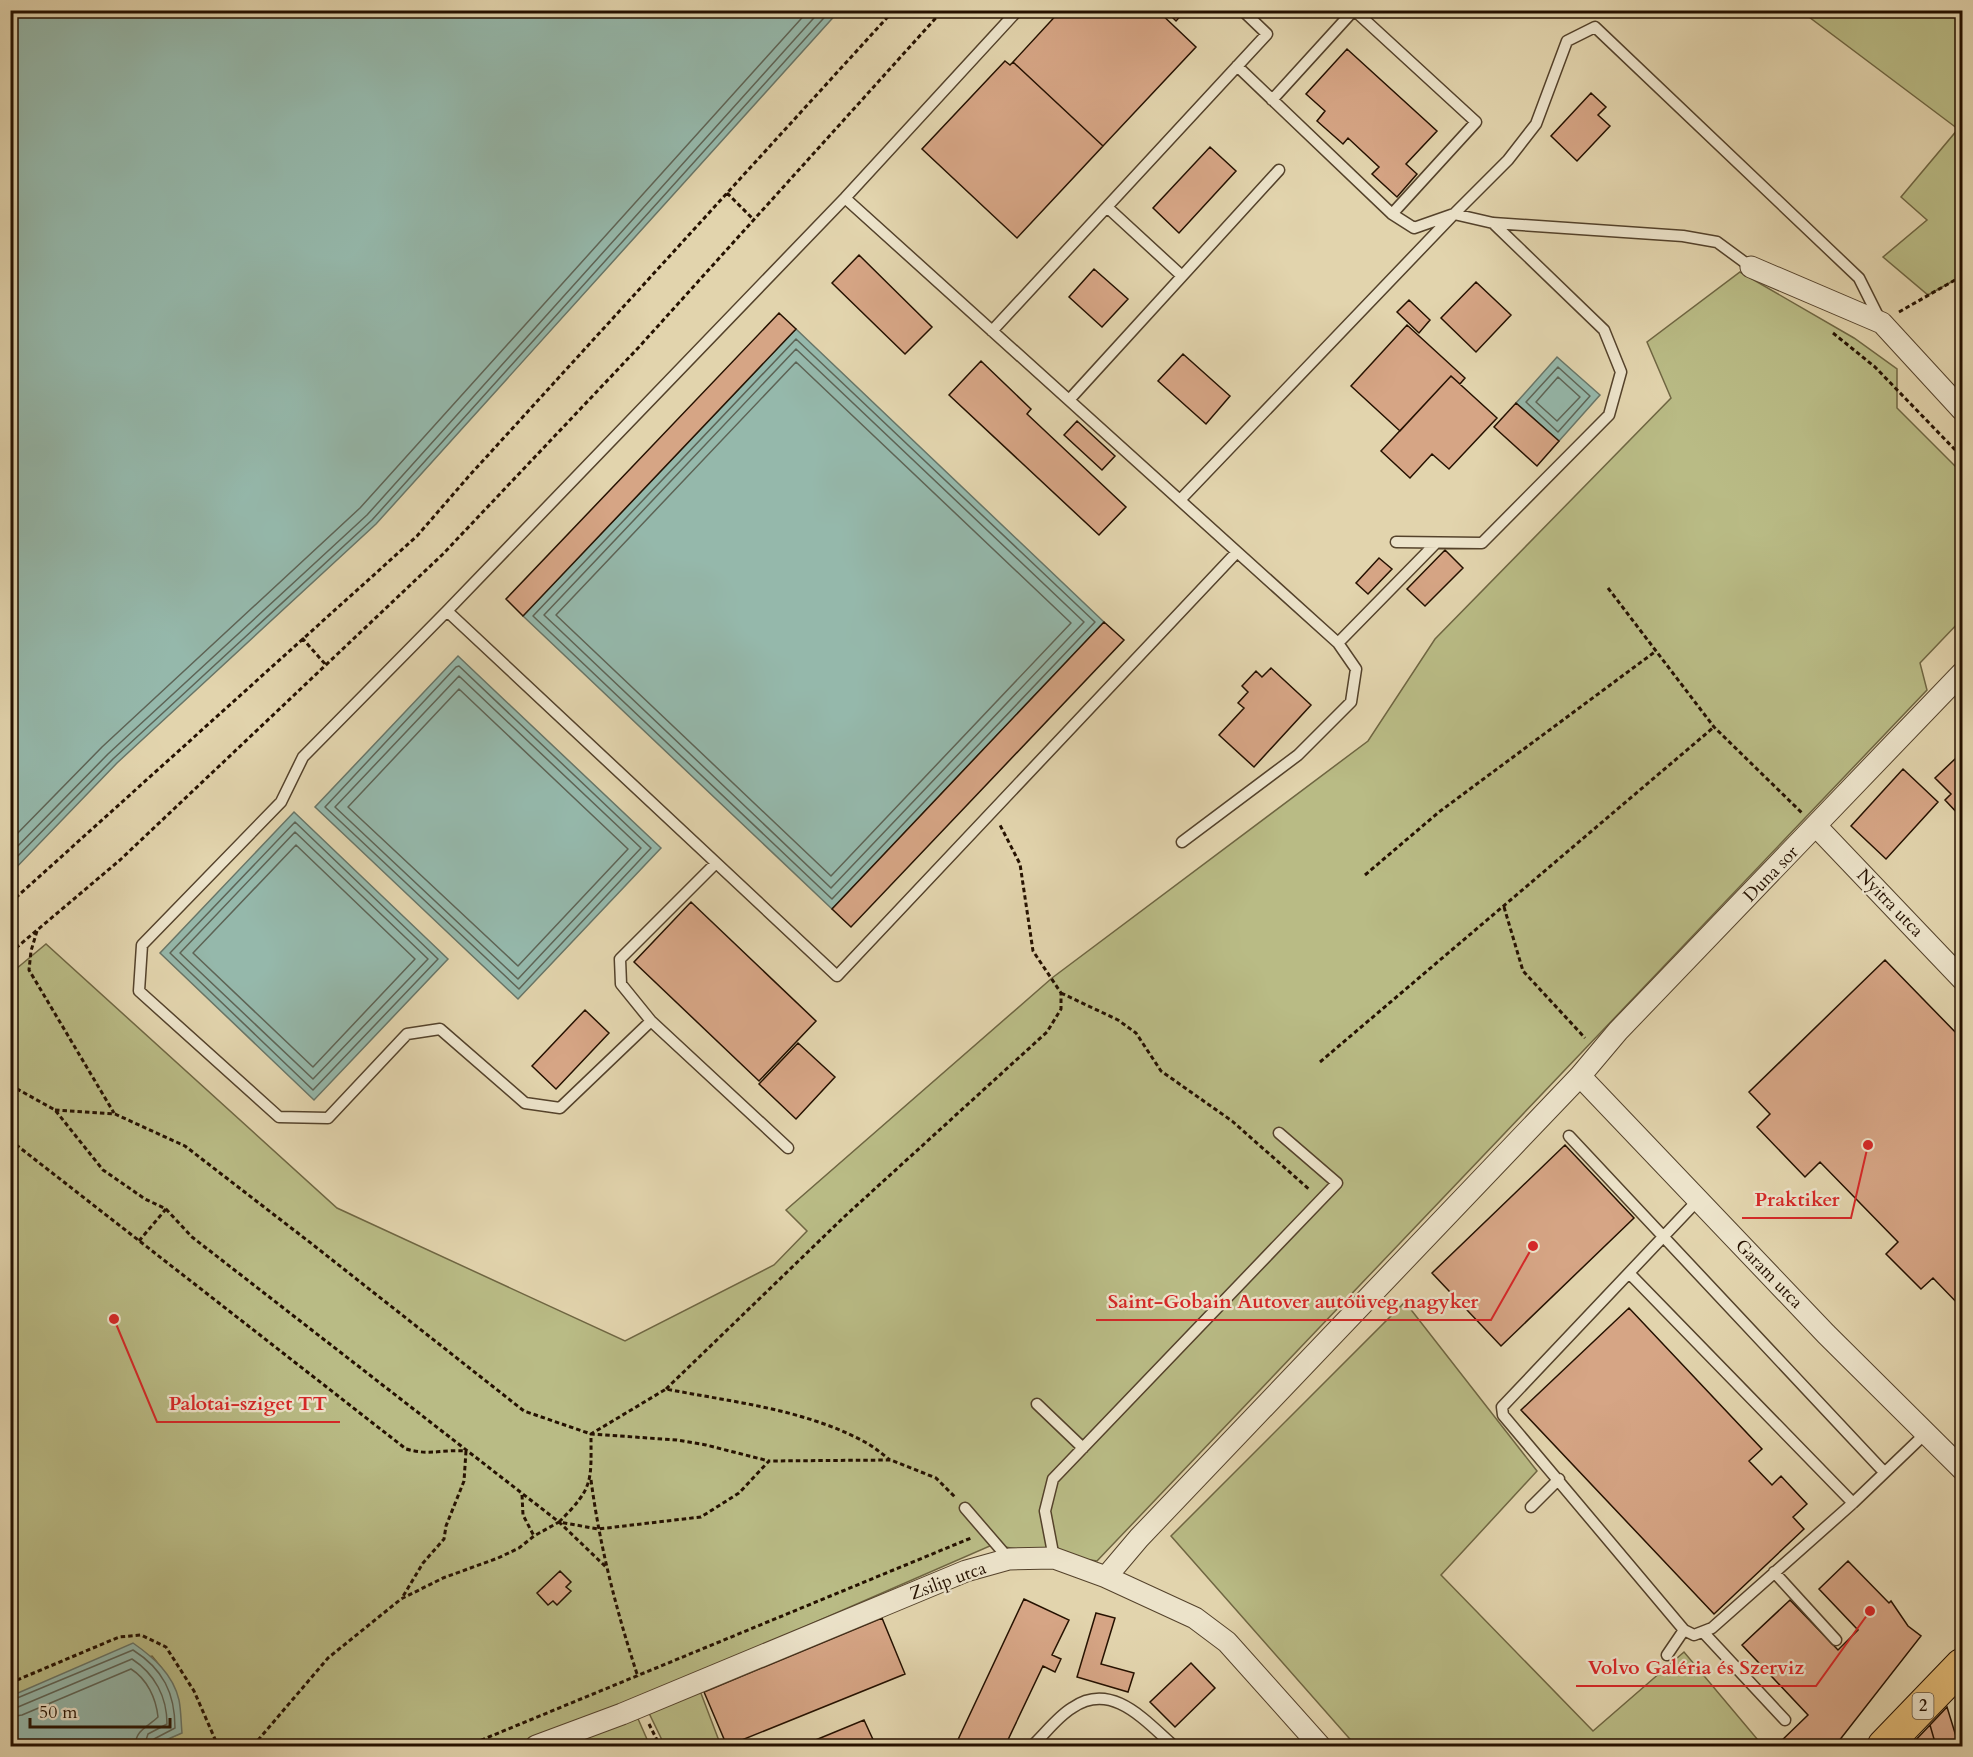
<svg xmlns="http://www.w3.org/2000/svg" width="1973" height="1757" viewBox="0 0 1973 1757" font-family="Cardo,serif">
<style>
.green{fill:#b9bb85;stroke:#6f6642;stroke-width:1.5}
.water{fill:#95b8ab;stroke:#687567;stroke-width:1.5}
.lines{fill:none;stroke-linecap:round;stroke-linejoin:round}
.shore{stroke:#5d6456;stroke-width:1.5}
.building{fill:#d6a585;stroke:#251100;stroke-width:1.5}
.service-casing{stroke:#54422b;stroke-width:13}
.minor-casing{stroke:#54422b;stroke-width:23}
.primary-casing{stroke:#251100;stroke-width:35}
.path{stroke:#251100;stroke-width:3;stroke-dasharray:4.5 3;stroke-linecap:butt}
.service{stroke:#ece3ca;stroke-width:10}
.minor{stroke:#ece3ca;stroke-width:21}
.primary{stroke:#e1ba76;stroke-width:33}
.labels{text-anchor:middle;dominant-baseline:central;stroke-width:4.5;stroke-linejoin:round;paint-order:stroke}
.shield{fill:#ece3ca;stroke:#61503d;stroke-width:1.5}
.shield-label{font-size:16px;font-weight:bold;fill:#251100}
.street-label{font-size:18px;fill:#251100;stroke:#ece3ca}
.leader{fill:none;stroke:#d62828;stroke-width:2}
.callout-dot{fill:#d62828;stroke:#ece3ca;stroke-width:2}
.callout-label{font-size:20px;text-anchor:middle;font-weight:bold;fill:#d62828;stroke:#ece3ca;stroke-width:4.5;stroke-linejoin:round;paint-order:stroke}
</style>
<rect width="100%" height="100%" fill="#e2d4ad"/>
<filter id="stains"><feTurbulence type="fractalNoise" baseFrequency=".00333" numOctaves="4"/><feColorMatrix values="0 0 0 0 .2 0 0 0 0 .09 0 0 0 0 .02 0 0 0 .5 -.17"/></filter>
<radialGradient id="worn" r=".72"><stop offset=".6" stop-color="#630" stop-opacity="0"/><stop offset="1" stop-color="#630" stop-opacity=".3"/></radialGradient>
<path class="green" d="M1801,11h161v265l-34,19 -45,-38 44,-37 -26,-23 57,-68z
M1740,272l114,66 43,31v39l65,65v146l-42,44 7,27 -830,871 -105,-16 -298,130 27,71h-50l-9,-6 -16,-33 -11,5 15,34h-498l29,-13c-3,-38 -4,-48 -29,-77l-141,40 -1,-722 36,-30 291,264 288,133 149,-76 33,-34 -21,-21 266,-232 316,-237 67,-102 236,-241 -24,-56z
M1405,1302l132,169 -96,104 152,156 91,-79 79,94h-407l-185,-210z"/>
<path class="water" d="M11,10l828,1 -463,513 -259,239 -106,110z
M796,329l308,293 -272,287 -309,-293z
M1557,357l43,38 -41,46 -43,-38z
M458,656l203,192 -143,151 -203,-192z
M294,812l154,147 -134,141 -154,-147z
M133,1643c20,14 40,31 46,57 2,10 2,22 3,33l-30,13h-141v-50z"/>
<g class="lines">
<path class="shore" d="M796,339l299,283 -263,277 -299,-283z
M796,349l288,273 -253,266 -287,-273z
M796,362l275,261 -240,253 -275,-261z
M1558,367l32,29 -32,36 -32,-30z
M1558,377l22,20 -23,24 -21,-19z
M459,666l192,182 -132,141 -194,-182 131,-140z
M459,676l182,172 -123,131 -183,-172z
M459,689l169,160 -110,117 -170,-159z
M295,822l143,137 -125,131 -143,-137z
M295,832l133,127 -115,120 -133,-126z
M10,841l92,-94 258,-239 449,-498
M296,845l119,114 -102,108 -120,-114z
M10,854l98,-100 259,-239 454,-505
M10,864l103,-105 259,-239 459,-510
M10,1701l123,-51c30,19 42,43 42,78l-21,11 -2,7
M10,1708l8,-1 114,-48c23,15 35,38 35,65l-19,10 -4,12
M10,1717l12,-2 109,-46c16,10 25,29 27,48 -10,10 -22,12 -23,29"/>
</g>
<path class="building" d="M1061,10h96l39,37 -93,99 -90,-84z
M1165,10h21l-10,11z
M1347,49l90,82 -31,33 11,10 -20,23 -25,-23 7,-7 -31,-29 -5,6 -26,-23 8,-10 -19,-17z
M1005,61l5,4 3,-3 90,84 -86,92 -95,-89z
M1591,93l15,14 -8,8 12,11 -33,35 -26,-25z
M1210,147l26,24 -57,62 -26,-25z
M859,255l73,72 -27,27 -73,-71z
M1094,269l34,30 -26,28 -33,-30z
M1476,282l35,33 -35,37 -35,-34z
M1409,300l21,20 -11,13 -22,-21z
M779,313l17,16 -273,287 -17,-17z
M1407,325l58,53 -5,6 -9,-8 -51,55 -49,-45z
M1183,354l47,42 -24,28 -48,-43z
M981,361l50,48 -4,5 99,93 -27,28 -150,-140z
M1451,376l46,42 -48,51 -17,-15 -22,24 -29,-27z
M1516,403l43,38 -22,25 -43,-39z
M1077,421l38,35 -13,14 -38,-35z
M1445,550l18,18 -38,38 -18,-17z
M1379,558l13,11 -24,25 -12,-11z
M1104,622l20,18 -273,287 -19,-18z
M1271,668l40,37 -57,62 -35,-32 25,-27 -6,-5 10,-11 -6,-6 14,-15 6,6z
M1956,758l6,7v53l-17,-18 6,-6 -16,-16z
M1903,769l35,33 -52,57 -35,-33z
M691,902l125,119 -57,60 -125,-119z
M1885,960l77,79v269l-29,-30 -12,11 -35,-35 12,-12 -78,-80 -15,15 -48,-50 13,-13 -21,-22z
M585,1010l24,23 -53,56 -24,-23z
M798,1043l37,34 -39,42 -37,-35z
M1565,1145l69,73 -133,128 -69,-73z
M1629,1308l133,141 -13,12 23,24 9,-9 26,28 -14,13 11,12 -90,85 -193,-204z
M1848,1561l41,42 2,-2 17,25 13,10 -86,110h-53l-3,-3 29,-28 -66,-70 48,-45 48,50 20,-20 -39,-41z
M560,1571l11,11 -5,5 5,4 -14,14 -4,-4 -5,4 -11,-12z
M1024,1599l45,21 -17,35 9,4 -6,13 -12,-6 -38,80h-50z
M1096,1613l19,5 -14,46 33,9 -6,19 -51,-15z
M882,1618l23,56 -178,72 -23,-54z
M1191,1663l24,25 -40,39 -25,-25z
M1947,1707l12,39h-23l-6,-21z
M864,1720l12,26h-75z
M1930,1725l6,21h-26z"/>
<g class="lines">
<defs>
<path id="service" d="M1237,66l155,148 22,14 40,-14 54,-54 28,-36 31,-83 28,-14 264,251 21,42
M1272,100l82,-90 122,112 -84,92
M845,198l493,445 18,26 -5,33 -53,53 -116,87
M1107,207l75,69
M992,331l275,-297 -25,-24
M1069,400l210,-230
M1180,500l274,-286 39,9 190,13 34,6 34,25
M1396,542l86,1 127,-128 12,-43 -17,-42 -111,-107
M447,611l390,365 400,-424
M1338,643l98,-100
M716,863l-96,96 1,25 30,37 137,127
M651,1021l-91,87 -35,-5 -85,-74 -33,5 -79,84 -49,-1 -140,-126 3,-46 139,-143 22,-45 144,-146 398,-413 173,-188
M1569,1136l315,336
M1698,1200l-196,207 1,8 181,215 10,5 18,-7 141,-125
M1629,1273l224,230 73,-70
M1037,1404l46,44
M1531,1507l28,-28
M965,1508l44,51
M1054,1558l-9,-47 8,-32 284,-296 -58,-50
M1774,1572l62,68
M1703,1632l82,88
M1667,1655l17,-25
M1032,1746c13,-12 25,-29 40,-38 40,-28 74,14 102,38"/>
<path id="minor" d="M1751,267l131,56 80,87
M1817,827l145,152
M1580,1076l246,258 136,135
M1106,1577l33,-39 441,-462 38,-45 344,-358
M536,1746l86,-32 344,-143 43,-12 45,-1 52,19 89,41 32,24 93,104"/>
<path id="primary" d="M1884,1746l78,-81"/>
</defs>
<use href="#service" class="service-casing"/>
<use href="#minor" class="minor-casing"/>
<use href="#primary" class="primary-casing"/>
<path class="path" d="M727,193l27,27
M1899,312l63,-36
M1833,333l42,34 87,90
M1608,588l106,139 88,86
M302,638l24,27
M1365,875l74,-63 217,-161
M10,903l407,-367 52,-60 425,-466
M1504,907l19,64 62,67
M37,931l-6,20 -2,19 85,143
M10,953l110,-93 323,-306 196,-207 304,-337
M1061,993l57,27 18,13 25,38 71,50 78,69
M1320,1062l394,-335
M10,1085l45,25 48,60 42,29 21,10 26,28 367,285 48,46
M55,1110l60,4 70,32 127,98 212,167 67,23 86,6 29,5 63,16
M10,1140l396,309c24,7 37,0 60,2l-2,30 -18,45 -2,13 -21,24 -21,35
M139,1241l27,-32
M666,1389l178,-172 203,-185 14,-23v-16l-28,-42 -13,-87 -20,-39
M591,1480c9,68 26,133 47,197
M522,1495l1,20 11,21
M559,1522c35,-35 32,-40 32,-88l75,-45c66,13 137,20 197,52 10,5 18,12 27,19
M10,1683l109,-46 22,-2 25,12 28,44 24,55
M649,1724l9,18 5,4
M253,1746l75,-88 73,-59 42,-21 55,-20 21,-10 15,-12 25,-14 39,7 103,-12 38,-24 30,-32 122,-1 45,18 20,20
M467,1746l504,-208"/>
<use href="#service" class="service"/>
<use href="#minor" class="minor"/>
<use href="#primary" class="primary"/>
</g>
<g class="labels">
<rect class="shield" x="1912.5" y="1693" width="21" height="26" rx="4.5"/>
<g class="shield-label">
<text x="1923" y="1706">2</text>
</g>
<g class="street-label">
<text transform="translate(1771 874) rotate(-46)">Duna sor</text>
<text transform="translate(1890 903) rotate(46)">Nyitra utca</text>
<text transform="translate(1769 1274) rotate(46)">Garam utca</text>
<text transform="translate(948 1581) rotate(-20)">Zsilip utca</text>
</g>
</g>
<path class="leader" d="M1868 1145L1851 1218H1742M1533 1246L1491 1320H1096M114 1319L157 1422H340M1870 1611L1816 1686H1576"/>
<g class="callout-dot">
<circle cx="1868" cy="1145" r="6"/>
<circle cx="1533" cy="1246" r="6"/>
<circle cx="114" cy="1319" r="6"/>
<circle cx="1870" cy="1611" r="6"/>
</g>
<g class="callout-label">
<text x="1797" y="1206">Praktiker</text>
<text x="1293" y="1308">Saint-Gobain Autover autóüveg nagyker</text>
<text x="248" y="1410">Palotai-sziget TT</text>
<text x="1696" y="1674">Volvo Galéria és Szerviz</text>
</g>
<rect width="1973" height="1757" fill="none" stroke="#e2d4ad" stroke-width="36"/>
<rect x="12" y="12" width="1949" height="1733" fill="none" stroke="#251100" stroke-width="3"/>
<rect x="18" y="18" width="1937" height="1721" fill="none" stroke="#251100" stroke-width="1.5"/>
<path d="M30 1718v9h140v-9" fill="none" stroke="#251100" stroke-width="3"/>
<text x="39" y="1718" font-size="18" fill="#251100" stroke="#ece3ca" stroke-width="4.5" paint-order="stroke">50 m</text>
<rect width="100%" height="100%" filter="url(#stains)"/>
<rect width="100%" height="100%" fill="url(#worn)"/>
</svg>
